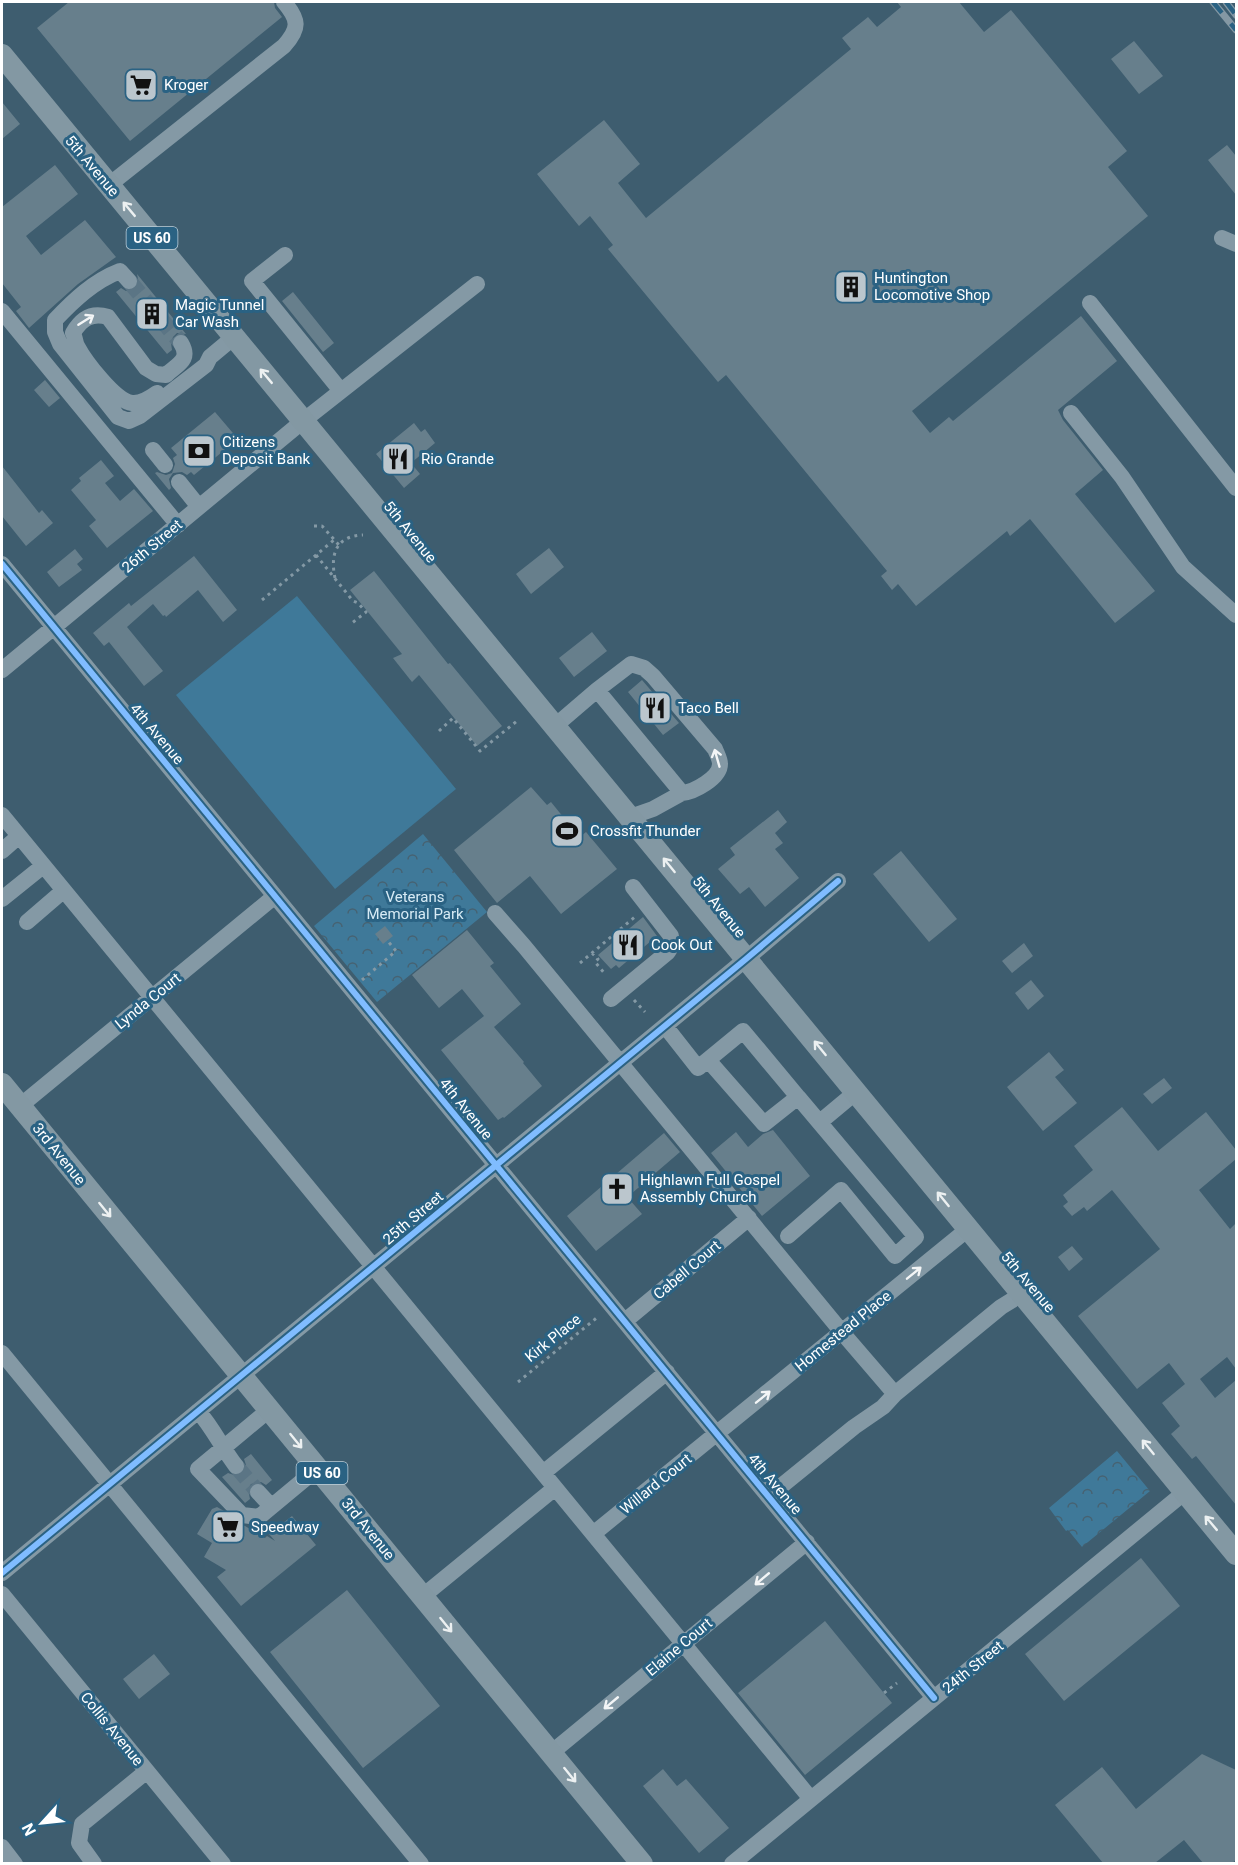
<svg xmlns="http://www.w3.org/2000/svg" width="1238" height="1865" viewBox="0 0 1238 1865" font-family="Roboto,sans-serif">
<style>
.park{fill:url(#park-crowns)}
.garden{fill:#3f7999}
.building{fill:#677f8c}
.lines{fill:none;stroke-linecap:round;stroke-linejoin:round}
.minor-tunnel{stroke:#5b7585;stroke-width:16;stroke-dasharray:16 8;stroke-linecap:butt}
.path{stroke:#8499a5;stroke-width:3;stroke-dasharray:3 4.5;stroke-linecap:butt}
.minor{stroke:#8499a5;stroke-width:16}
.major{stroke:#8398a3;stroke-width:22}
.rail-casing{stroke:#8498a4;stroke-width:7}
.rail{stroke:#2a6283;stroke-width:4.5;stroke-dasharray:14;stroke-linecap:butt}
.cycleway-casing{stroke:#2a6283;stroke-width:10}
.cycleway{stroke:#80bcff;stroke-width:6}
.oneway{stroke:#ecf0f1}
.oneway2{stroke:#f3f5f6}
.labels{text-anchor:middle;dominant-baseline:central;stroke-width:6;stroke-linejoin:round;paint-order:stroke}
.shield{fill:#2a6283;stroke:#bfd0da;stroke-width:1.5}
.shield-label{font-size:14px;font-weight:bold;fill:#fff}
.poi-label{font-size:15px;fill:#fff;stroke:#2a6283;text-anchor:start}
.street-label{font-size:15px;fill:#fff;stroke:#2a6283}
.park-label{font-size:15px;fill:#d7ebf5;stroke:#2a6283}
</style>
<defs>
<pattern id="park-crowns" width="20" height="18" patternUnits="userSpaceOnUse" patternTransform="scale(1.5)"><rect width="20" height="18" fill="#3f7999"/><path d="M2 6a3 3 0 1 1 6 0M12 15a3 3 0 1 1 6 0" fill="none" stroke="#466272"/></pattern>
</defs>
<rect width="100%" height="100%" fill="#3e5d6f"/>
<path class="park" d="M423,834l64,78 -110,90 -63,-76z
M1117,1451l33,40 -68,56 -14,-17 -2,1 -17,-23z"/>
<path class="garden" d="M297,596l159,193 -121,100 -159,-194z"/>
<path class="building" d="M69,2h205l1,6 7,9 -152,124 -93,-113z
M897,2h62l25,30 27,-22 116,141 -19,16 40,49 -236,195 18,22 19,-16 4,4 128,-105 36,45 -59,49 5,10 40,50 -28,24 80,97 -40,32 -85,-104 -20,17 -3,-5 -91,75 -18,-22 -6,6 -11,-14 6,-5 -161,-196 -8,7 -110,-133 5,-4 -23,-29 -11,10 -42,-52 67,-54 36,44 -22,19 28,35 205,-169 -9,-11 26,-21 9,10 24,-20z
M1134,41l29,35 -24,18 -28,-35z
M2,102l18,22 -18,15z
M1227,145l9,11v39l-28,-35z
M55,165l23,29 -52,42 15,19 44,-35 31,37 -38,27 -49,44 -13,-17 5,-4 -19,-24v-76z
M137,274l49,60 -9,-1 -4,4 -2,6 1,7 -5,4 -51,-62 5,-4 5,3 10,-2 3,-5z
M293,292l41,51 -11,9 -41,-51z
M45,380l15,18 -11,9 -15,-17z
M215,412l23,27 -44,36 -3,-3 -4,3 -5,-3 -9,1 -4,6 2,9 -2,2 -14,-17 2,-1 9,3 6,-2 3,-9 -2,-6 4,-3 -6,-7z
M414,423l7,9 4,-3 10,14 -24,20 9,11 -16,14 -28,-34z
M101,460l13,16 -9,7 15,18 14,-12 19,22 -46,37 -18,-22 7,-6 -25,-30 10,-9 -2,-3z
M2,466l37,47 3,-3 11,13 -27,23 -24,-30z
M549,548l15,19 -33,27 -15,-20z
M75,549l8,10 -6,5 5,6 -23,17 -12,-15z
M194,556l43,54 -14,12 -25,-32 -32,27 -1,-2 -2,1 -10,-12 -26,23 36,44 -19,15 -35,-44 -5,4 -11,-13 36,-30 2,3z
M374,571l74,93 2,-1 52,63 -25,20 -58,-71 -7,7 -19,-24 9,-4 -52,-64z
M592,632l15,19 -33,26 -15,-19z
M642,680l37,43 -16,12 -35,-43z
M531,787l16,18 4,-3 13,16 -4,4 15,19 11,-9 31,37 -56,45 -31,-38 -33,27 -43,-53z
M778,810l9,12 -12,11 8,10 -8,6 24,29 -34,29 -16,-20 -9,7 -22,-25 17,-14 -5,-7z
M901,851l56,68 -28,23 -56,-68z
M643,917l14,19 -38,32 -3,-3 -5,4 -13,-14z
M385,926l8,10 -10,8 -8,-10z
M467,930l27,33 -4,3 31,38 -27,23 30,35 -1,1 19,23 -38,32 -1,-1 -5,3 -57,-70 43,-34 -22,-27 -23,19 -27,-33z
M1024,943l9,13 -21,17 -10,-12z
M1031,980l13,16 -16,14 -13,-17z
M1049,1052l15,18 -9,7 22,26 -34,28 -36,-44z
M1164,1078l8,10 -20,16 -9,-10z
M1122,1107l36,44 48,-39 30,38v9l-37,31 31,39 6,-6v146l-9,-12 -27,22 15,19 21,-18v125l-40,-49 -4,3 -21,-25 9,-8 -18,-23 23,-19 -16,-21 -32,26 -59,-73 82,-67 -48,-59 -25,21 -3,-4 -12,9 -9,-10 5,-4 -5,-7 30,-25 -19,-24z
M773,1130l37,46 -48,40 -51,-63 25,-21 12,15 15,-13z
M664,1133l16,19 -49,42 1,2 -3,3 13,15 -46,37 -29,-35z
M1072,1246l11,13 -14,12 -11,-14z
M251,1454l21,26 -6,5 -5,-3 -10,2 -3,5 2,10 -5,4 -23,-26 6,-4 9,3 6,-2 3,-9 -2,-6z
M217,1507l7,4 11,12 10,3 20,12 2,-2 8,5 -6,-7 23,-18 24,29 -75,61 -24,-29 9,-7 -22,-13 8,-14 -15,-9 15,-25z
M1141,1558l39,48 -116,95 -39,-47z
M347,1590l93,116 -77,62 -93,-116z
M825,1621l67,82 -87,72 -67,-82z
M154,1654l16,20 -31,25 -16,-20z
M1202,1754l34,16v90l-4,3h-29l-19,-23 -29,23h-52l-48,-58 47,-38 34,42z
M663,1769l14,17 9,-7 43,49 -30,25 -56,-67z"/>
<g class="lines">
<path class="minor-tunnel" d="M129,281l52,62
M236,1466l22,26"/>
<path class="path" d="M314,526h8l17,19
M316,555l37,46 5,2 8,9 -14,11
M335,578c-5,-24 1,-42 28,-43
M262,600l72,-60
M439,731l14,-13 27,33 37,-30
M592,953l6,6 -3,3 10,12
M580,963l56,-47
M362,980l34,-29 -9,-11
M634,1000l11,12
M518,1382l81,-66
M884,1693l13,-10"/>
<path class="minor" d="M109,185l175,-139c16,-18 15,-26 0,-44
M1222,238l14,6
M285,255l-33,26 89,110
M129,281l-9,-10c-26,10 -46,29 -65,49v12l5,12 58,73 11,4 11,-5 66,-51 4,-8 24,-20
M1090,303l146,185
M2,311l176,214
M157,393c-7,5 -16,11 -25,10 -17,-2 -47,-42 -55,-57 -2,-4 -2,-9 -4,-13 8,-14 19,-21 35,-16l38,51 10,6 10,1c12,-11 25,-15 15,-32
M1071,413l51,64 61,90 53,48
M153,450l12,15
M179,482l20,25
M2,564l932,1134
M2,670l301,-249 174,-137
M597,690l34,-26 13,4 9,8 62,73c2,5 5,10 5,15 0,14 -26,28 -38,29
M555,726l42,-36 85,103 -29,16 -23,8
M2,815l809,984
M2,851l17,-15
M2,899l41,-33
M495,913l29,33 322,391 49,57
M27,922l36,-31
M611,999l57,-47 3,-5v-11l-38,-49
M665,1026l33,42 45,-37 55,66 -34,27 -56,-64
M20,1106l255,-210
M820,1122l36,-30
M788,1236l53,-46 54,66 21,-19 -118,-140
M625,1321l124,-103
M2,1353l419,511
M270,1409l-72,60 44,46 17,2 59,-49
M198,1411c15,17 24,37 38,55
M543,1473l124,-101
M258,1492l13,14
M769,1496l85,-69 29,-20 12,-13 106,-87 21,-13
M593,1534l375,-305
M2,1573l744,-614 92,-78
M2,1594l221,270
M423,1596l132,-108
M551,1753l256,-211
M2,1847l13,17
M94,1864l-15,-21 3,-19 65,-53
M732,1864l453,-372"/>
<path class="major" d="M2,55l1234,1499
M2,1084l640,780"/>
<defs>
<path id="rail" d="M1213,2l23,28
M1226,2l10,13"/>
</defs>
<use href="#rail" class="rail-casing"/>
<use href="#rail" class="rail"/>
<defs>
<path id="cycleway" d="M2,564l932,1134
M2,1573l744,-614 92,-78"/>
</defs>
<use href="#cycleway" class="cycleway-casing"/>
<use href="#cycleway" class="cycleway"/>
</g>
<defs><path id="oneway-shaft" d="M-6 0H5M1.5-3L5.5 0L1.5 3" fill="none" stroke-width="1.6" stroke-linecap="round" stroke-linejoin="round" transform="scale(1.5)"/></defs>
<g class="oneway">
<use href="#oneway-shaft" transform="translate(129 209) rotate(-130)"/>
<use href="#oneway-shaft" transform="translate(266 376) rotate(-130)"/>
<use href="#oneway-shaft" transform="translate(669 865) rotate(-129)"/>
<use href="#oneway-shaft" transform="translate(820 1048) rotate(-129)"/>
<use href="#oneway-shaft" transform="translate(943 1199) rotate(-129)"/>
<use href="#oneway-shaft" transform="translate(105 1210) rotate(51)"/>
<use href="#oneway-shaft" transform="translate(296 1441) rotate(51)"/>
<use href="#oneway-shaft" transform="translate(1148 1447) rotate(-129)"/>
<use href="#oneway-shaft" transform="translate(1211 1523) rotate(-130)"/>
<use href="#oneway-shaft" transform="translate(446 1625) rotate(51)"/>
<use href="#oneway-shaft" transform="translate(570 1775) rotate(51)"/>
</g>
<g class="oneway2">
<use href="#oneway-shaft" transform="translate(86 320) rotate(-32)"/>
<use href="#oneway-shaft" transform="translate(717 758) rotate(-106)"/>
<use href="#oneway-shaft" transform="translate(914 1273) rotate(-39)"/>
<use href="#oneway-shaft" transform="translate(763 1397) rotate(-39)"/>
<use href="#oneway-shaft" transform="translate(762 1579) rotate(140)"/>
<use href="#oneway-shaft" transform="translate(611 1703) rotate(140)"/>
</g>
<defs>
<symbol id="supermarket-square" viewBox="-11 -11 22 22"><rect x="-9" y="-9" width="18" height="18" rx="4" fill="#bbc6cd" stroke="#2a6283"/><path d="M-6-5.5h2.5l.6 2H6L4.5 2H-2.5L-4.4-4H-6ZM-1.5 3.2a1.3 1.3 0 1 0 .1 0ZM3 3.2a1.3 1.3 0 1 0 .1 0Z" fill="#111"/></symbol>
<symbol id="building-square" viewBox="-11 -11 22 22"><rect x="-9" y="-9" width="18" height="18" rx="4" fill="#bbc6cd" stroke="#2a6283"/><path d="M-4-6H4V6H1V3H-1V6H-4ZM-2.5-4.3h1.7v1.8h-1.7ZM.8-4.3h1.7v1.8H.8ZM-2.5-1h1.7V.8h-1.7ZM.8-1h1.7V.8H.8Z" fill="#111"/></symbol>
<symbol id="bank-square" viewBox="-11 -11 22 22"><rect x="-9" y="-9" width="18" height="18" rx="4" fill="#bbc6cd" stroke="#2a6283"/><path d="M-6-4H6V4H-6ZM0-2.3a2.3 2.3 0 1 0 0 4.6a2.3 2.3 0 1 0 0-4.6Z" fill="#111"/></symbol>
<symbol id="restaurant-square" viewBox="-11 -11 22 22"><rect x="-9" y="-9" width="18" height="18" rx="4" fill="#bbc6cd" stroke="#2a6283"/><path d="M-5-6h1v4h1v-4h1v4h1v-4h1v5L-1.5 .5V6h-2V.5L-5-1ZM5-6V6H3V1.5H1.5Q1.5-4 5-6Z" fill="#111"/></symbol>
<symbol id="stadium-square" viewBox="-11 -11 22 22"><rect x="-9" y="-9" width="18" height="18" rx="4" fill="#bbc6cd" stroke="#2a6283"/><path d="M0-5a6.5 5 0 1 0 0 10a6.5 5 0 1 0 0-10ZM-3.5-1.8h7v3.6h-7Z" fill="#111"/></symbol>
<symbol id="church-square" viewBox="-11 -11 22 22"><rect x="-9" y="-9" width="18" height="18" rx="4" fill="#bbc6cd" stroke="#2a6283"/><path d="M-1.2-6h2.4v3.5h3.3v2.4h-3.3V6h-2.4V-.1h-3.3v-2.4h3.3Z" fill="#111"/></symbol>
</defs>
<g fill-rule="evenodd">
<use href="#supermarket-square" x="122" y="66" width="38" height="38"/>
<use href="#building-square" x="832" y="268" width="38" height="38"/>
<use href="#building-square" x="133" y="295" width="38" height="38"/>
<use href="#bank-square" x="180" y="432" width="38" height="38"/>
<use href="#restaurant-square" x="379" y="440" width="38" height="38"/>
<use href="#restaurant-square" x="636" y="689" width="38" height="38"/>
<use href="#stadium-square" x="548" y="812" width="38" height="38"/>
<use href="#restaurant-square" x="609" y="926" width="38" height="38"/>
<use href="#church-square" x="598" y="1170" width="38" height="38"/>
<use href="#supermarket-square" x="209" y="1508" width="38" height="38"/>
</g>
<g class="labels">
<g class="shield">
<rect x="126.5" y="227" width="51" height="22" rx="4.5"/>
<rect x="296.5" y="1462" width="51" height="22" rx="4.5"/>
</g>
<g class="shield-label">
<text x="152" y="238">US 60</text>
<text x="322" y="1473">US 60</text>
</g>
<g class="poi-label">
<text x="164" y="85">Kroger</text>
<text x="874" y="278">Huntington<tspan x="874" dy="17">Locomotive Shop</tspan></text>
<text x="175" y="305">Magic Tunnel<tspan x="175" dy="17">Car Wash</tspan></text>
<text x="222" y="442">Citizens<tspan x="222" dy="17">Deposit Bank</tspan></text>
<text x="421" y="459">Rio Grande</text>
<text x="678" y="708">Taco Bell</text>
<text x="590" y="831">Crossfit Thunder</text>
<text x="651" y="945">Cook Out</text>
<text x="640" y="1180">Highlawn Full Gospel<tspan x="640" dy="17">Assembly Church</tspan></text>
<text x="251" y="1527">Speedway</text>
</g>
<g class="street-label">
<text transform="translate(92 166) rotate(50)">5th Avenue</text>
<text transform="translate(410 532) rotate(51)">5th Avenue</text>
<text transform="translate(152 546) rotate(-40)">26th Street</text>
<text transform="translate(157 734) rotate(50)">4th Avenue</text>
<text transform="translate(719 907) rotate(51)">5th Avenue</text>
<text transform="translate(148 1001) rotate(-39)">Lynda Court</text>
<text transform="translate(466 1109) rotate(51)">4th Avenue</text>
<text transform="translate(59 1154) rotate(51)">3rd Avenue</text>
<text transform="translate(413 1218) rotate(-40)">25th Street</text>
<text transform="translate(687 1270) rotate(-40)">Cabell Court</text>
<text transform="translate(1028 1282) rotate(50)">5th Avenue</text>
<text transform="translate(843 1331) rotate(-39)">Homestead Place</text>
<text transform="translate(553 1338) rotate(-39)">Kirk Place</text>
<text transform="translate(656 1484) rotate(-39)">Willard Court</text>
<text transform="translate(775 1484) rotate(50)">4th Avenue</text>
<text transform="translate(368 1529) rotate(51)">3rd Avenue</text>
<text transform="translate(679 1647) rotate(-40)">Elaine Court</text>
<text transform="translate(973 1667) rotate(-39)">24th Street</text>
<text transform="translate(112 1729) rotate(51)">Collis Avenue</text>
</g>
<g class="park-label">
<text x="415" y="897">Veterans<tspan x="415" dy="17">Memorial Park</tspan></text>
</g>
</g>
<rect width="1238" height="1865" fill="none" stroke="#ffffff" stroke-width="6"/>
<g transform="translate(42 1823) rotate(243)" stroke="#2a6283" stroke-width="4.5" paint-order="stroke">
<path d="M0-4.5L10 22L0 15L-10 22Z" fill="#ffffff"/>
<text y="-9" font-size="16" font-weight="bold" text-anchor="middle" fill="#ffffff">N</text>
</g>
</svg>
